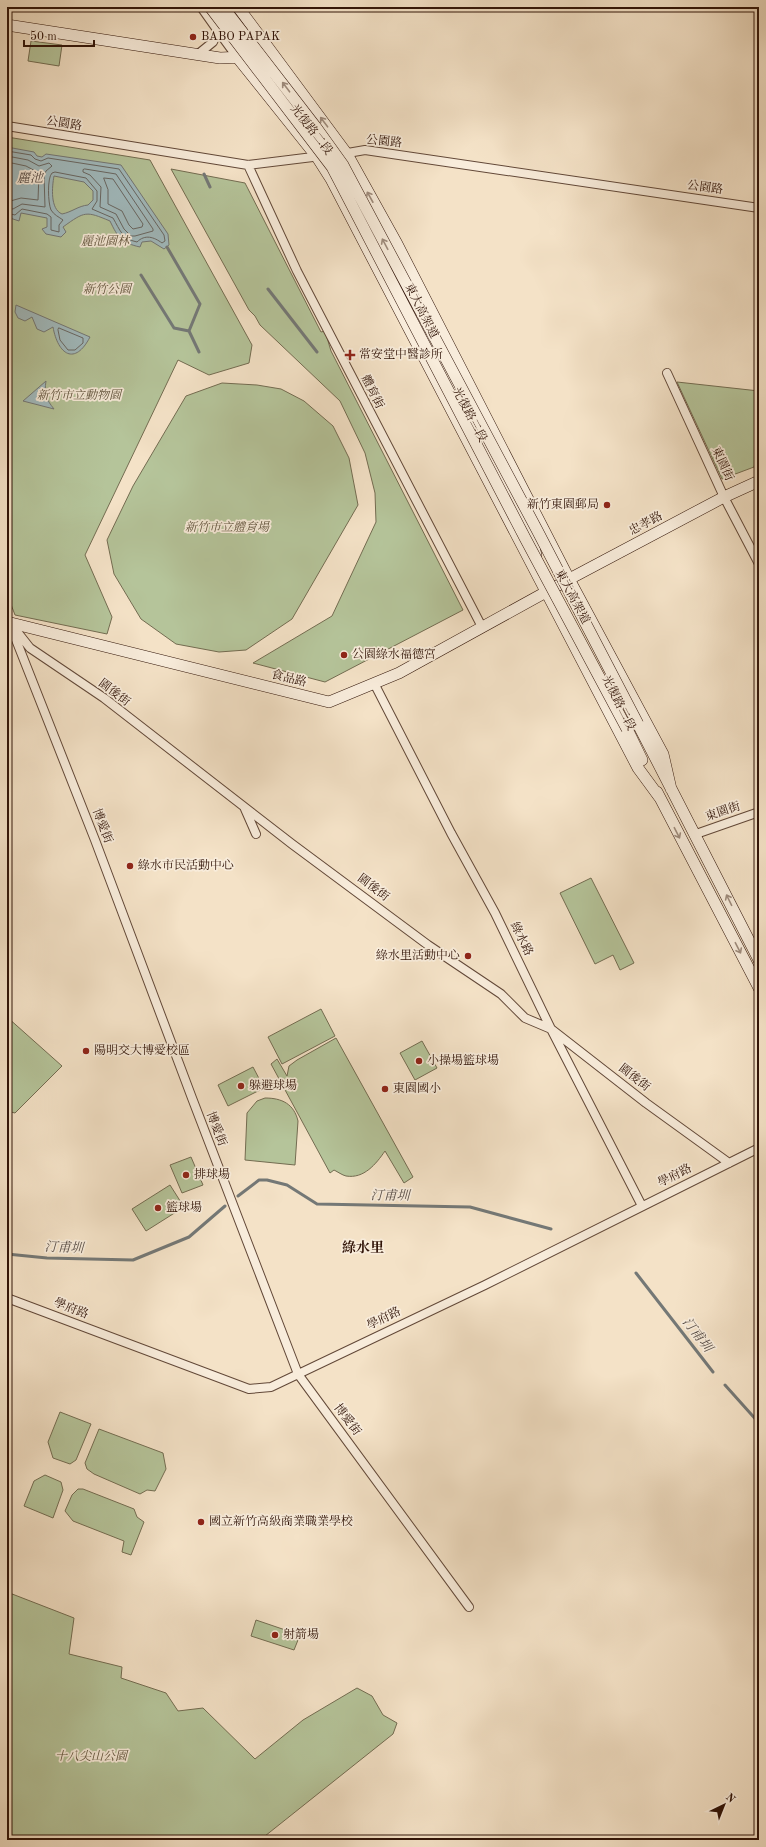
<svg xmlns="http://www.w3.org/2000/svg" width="766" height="1847" viewBox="0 0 766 1847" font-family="'Old Standard TT','Noto Serif TC',serif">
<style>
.green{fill:#b5c49a;stroke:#736c51}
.water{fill:#a1bbbf;stroke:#747876;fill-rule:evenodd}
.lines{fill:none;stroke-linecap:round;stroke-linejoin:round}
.shore{stroke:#696864;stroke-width:1}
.stream{stroke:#747876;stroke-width:3}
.street-casing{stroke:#624838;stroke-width:10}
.secondary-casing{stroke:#311408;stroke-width:12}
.street{stroke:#f8ecdb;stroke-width:8}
.secondary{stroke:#f8ecdb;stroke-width:11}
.secondary-bridge-casing{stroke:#311408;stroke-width:12;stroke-linecap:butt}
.secondary-bridge{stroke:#f8ecdb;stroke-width:11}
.oneway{stroke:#9e8b7c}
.poi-dot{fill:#8f2418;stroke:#f8ecdb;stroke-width:1.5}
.labels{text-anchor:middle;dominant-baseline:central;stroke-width:3.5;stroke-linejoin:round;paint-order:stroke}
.poi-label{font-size:12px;fill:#311408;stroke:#f8ecdb;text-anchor:start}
.street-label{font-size:12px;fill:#311408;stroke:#f8ecdb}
.park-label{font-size:12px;font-style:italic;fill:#5f523b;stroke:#f8ecdb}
.water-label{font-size:13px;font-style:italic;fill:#584e48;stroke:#f8ecdb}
.quarter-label{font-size:14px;font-weight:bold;fill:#311408;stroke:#f8ecdb}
</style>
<rect width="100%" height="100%" fill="#f4e2c7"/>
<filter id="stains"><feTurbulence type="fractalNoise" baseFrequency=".005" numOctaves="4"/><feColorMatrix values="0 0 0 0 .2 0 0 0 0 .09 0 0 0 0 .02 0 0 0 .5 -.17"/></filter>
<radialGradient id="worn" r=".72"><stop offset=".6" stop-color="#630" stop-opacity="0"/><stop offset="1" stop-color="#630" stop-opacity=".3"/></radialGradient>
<path class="green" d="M31,41l31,4 -3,21 -31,-5z
M7,137l143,23 102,185 -3,18 -40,12 -31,-15 -93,195 27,62 -5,17 -92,-19 -8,-21z
M171,169l74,14 76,149 4,-1 6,20 132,259 -138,72 -72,-19 79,-47 44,-94 -1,-29 -10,-40 -25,-52 -80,-76 -5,-9 -6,-6z
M677,382l82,9v53l-5,23 -32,12z
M222,383l35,2 24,4 23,12 29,25 16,32 9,47 -66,114 -46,31 -27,2 -43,-8 -35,-25 -27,-45 -7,-34 26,-54 53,-90z
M591,878l43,85 -14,7 -7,-15 -18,9 -35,-71z
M321,1009l14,27 -53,28 -14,-27z
M7,1017l55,49 -47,47 -8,-2z
M336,1038l77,139 -9,6 -19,-32c-9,13 -21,28 -39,25 -4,-1 -8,-4 -12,-6l-4,3 -59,-109 6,-5 10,17 2,-10 8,-6z
M422,1041l15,27 -22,12 -15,-27z
M253,1067l11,21 -36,18 -10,-21z
M265,1098c17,0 29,6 33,23l-3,44 -50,-5 2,-47 10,-12z
M191,1157l12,28 -21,8 -12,-28z
M170,1185l14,22 -38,24 -14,-22z
M60,1412l31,12 -15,36 -6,4 -17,-6 -5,-16z
M99,1429l64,24 3,16 -11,22 -8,-1 -7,4 -46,-20 -7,-5 -2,-6z
M45,1475l16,7 2,8 -10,28 -29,-12 10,-25z
M78,1489h5l51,20 3,8 7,5 -13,33 -9,-3 2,-11 -51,-20 -8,-10 7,-16z
M7,1592l67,26 -5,36 53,13 -1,11 45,15 12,18 25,-3 52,51 48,-39 54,-32 15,8 11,19 14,8 -4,11 -133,106h-253z
M256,1620l44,15 -6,15 -43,-14z"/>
<path class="water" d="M7,147l27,5 3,4 5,1 4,-3 75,11 47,69 1,11 -5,4 -13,-8 -9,1 -2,5c-18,-4 -22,-9 -30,-26 -24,-10 -25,-10 -47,6l3,5 -5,5 -15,-3 -4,-5 5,-2v-9l-26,-5 -2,8 -12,-4zM54,176l30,6 9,9v9l-5,5c-10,1 -16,7 -26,9 -12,-5 -10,-27 -8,-38z
M16,305l74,32c-15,29 -32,18 -37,-10l-9,5 -7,-3 -5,-12 -7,4 -7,-3 -3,-6z
M46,381c-2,13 0,18 8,28l-31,-8z"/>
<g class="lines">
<path class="shore" d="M7,151l24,4 4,4 6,2 7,-3 71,11 45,66 1,6 -3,2c-8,-6 -17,-9 -25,-1 -15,-3 -17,-12 -24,-24l-21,-9 5,-8v-10l-11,-13 -31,-6 -3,1c-5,5 -4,30 -1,37 3,5 8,7 12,10l-4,5v7l-8,-2v-13l-4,-3 -25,-5 -7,6 -8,-2
M7,156l21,4 11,6 10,-3 3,3 -6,5 -2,4 1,32 -23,-3 -9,5 -6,-1
M7,162l19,4 13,7 -1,27 -17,-2 -14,4
M85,169l31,5 37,55v2l-18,5h-4l-7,-7 -8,-15 -16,-7 1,-20 -11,-12 -7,-3v-2z
M104,178l9,1 30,45 -1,3 -9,2 -4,-4 -7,-14 -14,-7v-14z
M59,328l24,10v5l-8,7h-7l-8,-10 -2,-10z"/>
<path class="stream" d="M204,174l6,13
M167,247l33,57 -11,27 10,21
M141,275l33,53 15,3
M268,289l49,63
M238,1196l21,-16h8l20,5 30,19 153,3 81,22
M7,1254l40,4 86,2 56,-23 36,-31
M636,1273l77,99
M725,1385l34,38"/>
<defs>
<path id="street" d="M219,28l-1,3 19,26
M197,55l16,-13 5,-11 -17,-24
M7,126l241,39 73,-9
M342,154l23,-4 394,58
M248,165l49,106 185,356
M667,373l57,124 35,67
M9,622l86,218 97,258 106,276 171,233
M15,629l15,19 74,50 188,146 136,101 73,49 24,24 26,11 95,74 83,60
M374,683l77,150 44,80 56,116 91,177
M245,809l11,25
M696,834l63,-22
M7,1298l242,91 22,-2 214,-102 274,-137"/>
<path id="secondary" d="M238,7l109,147 50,90 172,335 94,175 8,35
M7,25l213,33 24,-1
M237,57l80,100 14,22 307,589 22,30
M420,322l111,213 5,20
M7,622l322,80 70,-29 176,-97 149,-79 35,-16
M638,724l121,236
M627,729l15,31
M657,792l102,196"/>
</defs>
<use href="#street" class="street-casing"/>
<use href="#secondary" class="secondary-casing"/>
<use href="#street" class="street"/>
<use href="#secondary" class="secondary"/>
<defs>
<path id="secondary-bridge" d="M210,7l122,160 193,371 102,191
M223,7l92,119 28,39 194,365 101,194"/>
</defs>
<use href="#secondary-bridge" class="secondary-bridge-casing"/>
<use href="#secondary-bridge" class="secondary-bridge"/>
</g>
<defs><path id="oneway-shaft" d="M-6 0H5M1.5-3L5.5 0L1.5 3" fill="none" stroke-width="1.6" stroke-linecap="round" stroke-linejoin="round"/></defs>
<g class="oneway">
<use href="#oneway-shaft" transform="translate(286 87) rotate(-127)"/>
<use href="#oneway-shaft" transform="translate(324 122) rotate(-127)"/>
<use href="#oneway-shaft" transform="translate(370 197) rotate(-119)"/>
<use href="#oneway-shaft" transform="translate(385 244) rotate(-118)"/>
<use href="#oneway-shaft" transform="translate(677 833) rotate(63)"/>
<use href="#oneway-shaft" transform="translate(729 900) rotate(-116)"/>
<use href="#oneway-shaft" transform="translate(738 948) rotate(63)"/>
</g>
<g class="poi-dot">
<circle cx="193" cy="37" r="4"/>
<path d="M348 349h4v4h4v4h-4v4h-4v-4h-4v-4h4z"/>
<circle cx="607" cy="505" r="4"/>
<circle cx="344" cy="655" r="4"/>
<circle cx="130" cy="866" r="4"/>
<circle cx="468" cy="956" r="4"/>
<circle cx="86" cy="1051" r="4"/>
<circle cx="419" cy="1061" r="4"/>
<circle cx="241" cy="1086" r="4"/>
<circle cx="385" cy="1089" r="4"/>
<circle cx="186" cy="1175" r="4"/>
<circle cx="158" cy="1208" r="4"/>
<circle cx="201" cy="1522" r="4"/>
<circle cx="275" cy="1635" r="4"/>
</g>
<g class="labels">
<g class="poi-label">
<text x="201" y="37">BABO PAPAK</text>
<text x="359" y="355">常安堂中醫診所</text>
<text x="599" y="505" text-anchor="end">新竹東園郵局</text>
<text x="352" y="655">公園綠水福德宮</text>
<text x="138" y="866">綠水市民活動中心</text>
<text x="460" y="956" text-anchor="end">綠水里活動中心</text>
<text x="94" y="1051">陽明交大博愛校區</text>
<text x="427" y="1061">小操場籃球場</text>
<text x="249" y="1086">躲避球場</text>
<text x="393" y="1089">東園國小</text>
<text x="194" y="1175">排球場</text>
<text x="166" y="1208">籃球場</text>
<text x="209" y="1522">國立新竹高級商業職業學校</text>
<text x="283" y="1635">射箭場</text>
</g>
<g class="street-label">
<text transform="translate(64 124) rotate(9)">公園路</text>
<text transform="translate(311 130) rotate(52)">光復路二段</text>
<text transform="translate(384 142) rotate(6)">公園路</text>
<text transform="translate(705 188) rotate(8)">公園路</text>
<text transform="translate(421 311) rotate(63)">東大高架道</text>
<text transform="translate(372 392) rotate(63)">體育街</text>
<text transform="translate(469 415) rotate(62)">光復路二段</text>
<text transform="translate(722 464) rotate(65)">東園街</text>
<text transform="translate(646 524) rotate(-28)">忠孝路</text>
<text transform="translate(572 597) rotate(62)">東大高架道</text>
<text transform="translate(289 679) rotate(14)">食品路</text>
<text transform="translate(114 693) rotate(37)">園後街</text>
<text transform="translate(618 703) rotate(63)">光復路二段</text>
<text transform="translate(723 812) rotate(-19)">東園街</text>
<text transform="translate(102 826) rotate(69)">博愛街</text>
<text transform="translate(373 888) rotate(37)">園後街</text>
<text transform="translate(521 939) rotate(64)">綠水路</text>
<text transform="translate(634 1078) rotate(38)">園後街</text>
<text transform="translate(216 1129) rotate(69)">博愛街</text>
<text transform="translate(675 1176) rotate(-27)">學府路</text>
<text transform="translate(71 1309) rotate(21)">學府路</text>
<text transform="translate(384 1319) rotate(-26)">學府路</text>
<text transform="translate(347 1420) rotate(53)">博愛街</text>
</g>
<g class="park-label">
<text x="105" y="242">麗池園林</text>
<text x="107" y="290">新竹公園</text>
<text x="79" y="396">新竹市立動物園</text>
<text x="227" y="528">新竹市立體育場</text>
<text x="91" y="1757">十八尖山公園</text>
</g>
<g class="water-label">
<text x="30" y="178">麗池</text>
<text transform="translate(390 1196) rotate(1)">汀甫圳</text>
<text transform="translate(64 1248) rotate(2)">汀甫圳</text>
<text transform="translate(697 1335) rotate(52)">汀甫圳</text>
</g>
<g class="quarter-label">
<text x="363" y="1248">綠水里</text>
</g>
</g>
<rect width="766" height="1847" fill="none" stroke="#f4e2c7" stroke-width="24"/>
<rect x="8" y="8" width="750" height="1831" fill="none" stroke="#311408" stroke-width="2"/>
<rect x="12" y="12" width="742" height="1823" fill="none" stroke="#311408"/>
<g transform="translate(724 1805) rotate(43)" stroke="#f8ecdb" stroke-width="3" paint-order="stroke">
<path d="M0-3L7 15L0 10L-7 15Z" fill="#311408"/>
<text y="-6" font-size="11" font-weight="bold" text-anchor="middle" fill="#311408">N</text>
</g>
<path d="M24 40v6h70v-6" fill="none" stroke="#311408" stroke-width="2"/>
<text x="30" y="40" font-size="12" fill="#311408" stroke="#f8ecdb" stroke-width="3" paint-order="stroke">50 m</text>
<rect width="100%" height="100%" filter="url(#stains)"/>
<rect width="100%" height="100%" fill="url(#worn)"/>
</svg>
